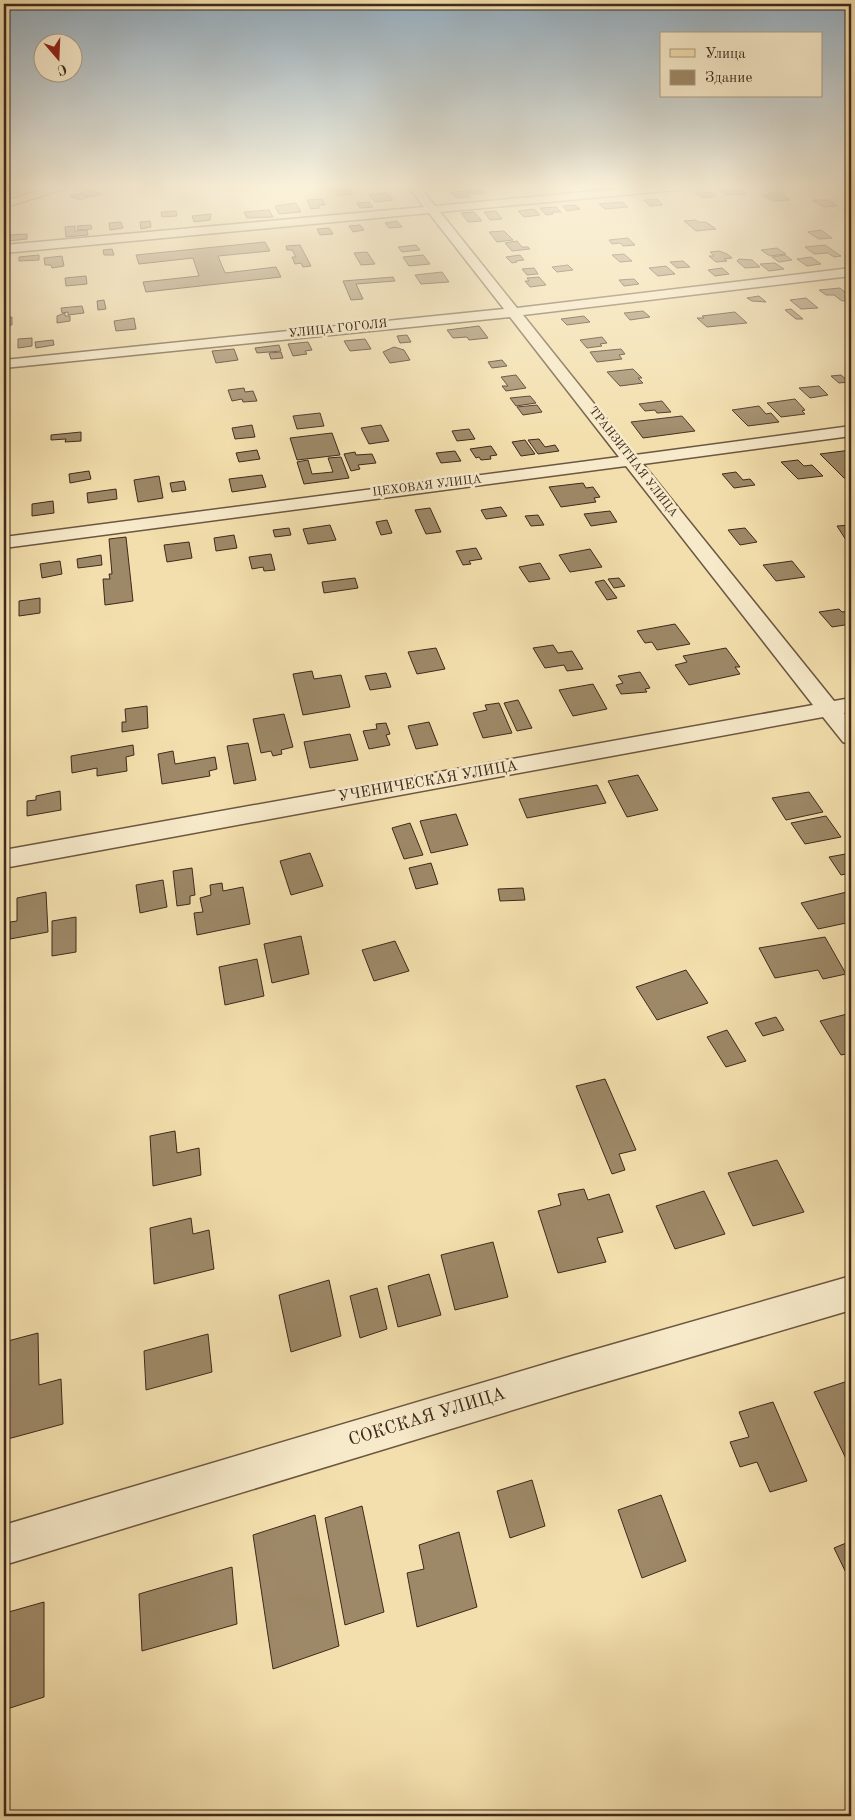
<svg xmlns="http://www.w3.org/2000/svg" width="855" height="1820" viewBox="0 0 855 1820" font-family="'Old Standard TT',serif">
<style>
.building{fill:#9d8867;stroke:#3f2a1c}
.lines{fill:none;stroke-linecap:round;stroke-linejoin:round}
.minor-casing{stroke:#6c5740;stroke-width:3}
.major-casing{stroke:#3f2a1c;stroke-width:2}
.minor{fill:#f7eaca;fill-rule:evenodd}
.major{fill:#f3dfad;fill-rule:evenodd}
.labels{text-anchor:middle;dominant-baseline:central;stroke-width:5;stroke-linejoin:round;paint-order:stroke}
.far-street-label{font-size:12px;fill:#3f2a1c;stroke:#f7eaca}
.street-label{font-size:15px;fill:#3f2a1c;stroke:#f7eaca}
.near-street-label{font-size:18px;fill:#3f2a1c;stroke:#f7eaca}
</style>
<rect width="100%" height="100%" fill="#f3dfad"/>
<filter id="stains"><feTurbulence type="fractalNoise" baseFrequency=".004" numOctaves="4"/><feColorMatrix values="0 0 0 0 .2 0 0 0 0 .09 0 0 0 0 .02 0 0 0 .5 -.17"/></filter>
<radialGradient id="worn" r=".72"><stop offset=".6" stop-color="#630" stop-opacity="0"/><stop offset="1" stop-color="#630" stop-opacity=".3"/></radialGradient>
<path class="building" d="M738,189l8,5 -15,1 -7,-1 -5,-4z
M90,190l11,4 -10,3 -11,-4z
M350,190l3,4 -9,1 -6,1 -3,-5z
M483,190l3,3 -17,1 -3,-3z
M465,191l5,6 -14,1 -5,-6z
M711,192l5,4 -13,2 -7,-5z
M387,193l6,7 -18,2 -6,-7z
M768,193h13l9,7 -16,1 -11,-5 7,-2z
M78,194l10,3 -7,3 -11,-4z
M322,199l3,6h-7l2,3 -9,1 -4,-9z
M657,199l6,6 -13,1 -6,-6z
M812,200h16l9,6 -14,1z
M369,202l4,5 -13,1 -3,-5z
M622,202l6,5 -23,2 -6,-5z
M296,203l5,9 -22,2 -4,-8z
M575,205l5,4 -13,2 -4,-5z
M556,207l5,5h-9l1,2 -7,1 -6,-7z
M534,209l6,6 -16,2 -6,-6z
M269,210l4,7 -26,1 -3,-6z
M176,211l1,5 -15,1 -1,-5z
M496,211l6,8 -12,1 -6,-8z
M474,212l8,9 -14,1 -7,-9z
M211,214l-1,6 -16,2 -2,-6z
M696,220l2,2h8l10,7 -20,2 -12,-10z
M150,221l1,6 -10,2 -1,-7z
M397,221l5,6 -13,1 -4,-5z
M121,222l2,6 -13,2 -1,-7z
M91,225l1,4 -14,1 -1,-4z
M360,225l4,5 -11,2 -4,-6z
M75,226v5l12,-1 1,5 -22,2 -1,-10z
M329,228l4,6 -13,1 -3,-6z
M821,230l11,8 -13,1 -11,-7z
M504,231l9,9 -16,2 -8,-10z
M27,234v5l-19,2v-6z
M628,238l7,7 -12,1 -3,-3 -8,1 -3,-4z
M517,241l5,6h6l2,2 -18,2 -7,-8z
M265,242l5,9 -52,5 7,17 51,-6 5,10 -135,15 -3,-10 56,-6 -6,-18 -54,6 -3,-9z
M300,245l11,21 -8,1 -2,-4 -6,1 -3,-7h4l-4,-7h-5l-1,-4z
M416,245l4,5 -18,2 -4,-5z
M825,245l16,11 -7,1 -6,-4 -14,1 -9,-7z
M777,248l9,6 -16,2 -9,-6z
M112,249l2,6h-10l-1,-5z
M719,251l8,3 5,4 -8,1 3,2 -11,1 -7,-6h5l-4,-4z
M367,252l8,12 -14,1 -7,-12z
M624,254l8,7 -12,1 -8,-7z
M39,255v5l-20,1v-4z
M423,255l7,9 -21,2 -6,-9z
M520,255l4,5 -8,1 1,1 -5,1 -6,-6z
M785,255l7,5 -13,2 -7,-5z
M62,256l2,10 -12,2 -1,-3h-6l-1,-7z
M811,257l10,7 -14,2 -10,-7z
M739,259l13,1 8,7 -15,1 -8,-7z
M683,261l7,6 -13,1 -7,-6z
M775,263l9,6 -15,2 -9,-7z
M568,265l5,5 -16,2 -5,-5z
M666,266l9,8 -17,2 -9,-8z
M534,268l4,6 -11,1 -5,-6z
M722,268l7,6 -14,2 -7,-6z
M442,272l7,10 -28,2 -6,-9z
M86,276l1,8 -21,2 -1,-8z
M393,277l2,4 -39,3 7,15 -12,1 -8,-19z
M539,277l7,8 -16,2 -5,-6h4l-2,-3z
M634,279l5,5 -15,2 -5,-6z
M840,288l11,9v3l-9,1 -8,-6h-8l-7,-5z
M759,296l7,6 -14,-1 -5,-3z
M806,298l12,10 -17,1 -11,-9z
M104,300l2,9 -8,1 -1,-9z
M82,306l2,7 -16,2v-3l-6,1 -1,-5z
M791,309l12,10h-7l-11,-9z
M643,311l7,6 -20,3 -6,-7z
M735,312l12,11 -40,4 -10,-9h7l-2,-2z
M65,313v3h5v5l-13,2v-7z
M584,316l6,6 -23,3 -6,-6z
M12,317v8h-8v-7z
M134,318l2,11 -20,2 -2,-10z
M479,326l9,12 -19,2 -2,-3 -14,1 -6,-8z
M407,335l4,7 -11,1 -3,-7z
M602,337l5,6 -7,1 2,2 -15,2 -7,-8z
M32,338v8l-14,2v-9z
M365,339l6,10 -21,2 -6,-10z
M53,340l1,5 -18,3 -1,-6z
M308,342l4,8 -7,1 2,3 -14,2 -5,-12z
M279,345l2,6 -24,2 -2,-5z
M394,347l10,3 6,10 -20,3 -7,-11z
M234,349l4,11 -22,3 -4,-12z
M621,349l4,5 -6,1 3,4 -25,3 -7,-10z
M281,352l2,6 -12,1 -2,-6z
M502,360l5,6 -15,2 -4,-6z
M633,369l9,9h-4l5,5 -23,3 -13,-14z
M516,375l10,13 -20,3 -4,-5h6l-7,-9z
M841,375l8,7 -10,1 -8,-7z
M819,386l9,9 -18,3 -11,-10z
M244,388l1,4 8,-1 4,10 -14,1 -1,-3 -10,2 -4,-11z
M530,396l6,7 -20,3 -6,-8z
M795,399l10,11 -3,1 3,3 -24,3 -14,-14z
M662,401l9,11 -14,1 -2,-3 -10,1 -6,-7z
M537,405l5,7 -19,3 -6,-8z
M759,406l7,8 5,-1 8,9 -31,4 -16,-16z
M320,413l4,13 -27,3 -4,-13z
M682,416l13,15 -52,7 -12,-16z
M252,425l3,12 -20,2 -3,-11z
M381,425l8,16 -20,3 -8,-16z
M469,429l6,10 -18,2 -5,-10z
M81,432v9l-16,1 1,-3 -15,1v-5z
M332,433l8,22 -43,5 -7,-22z
M539,439l6,8 10,-2 4,6 -21,3 -10,-14z
M525,440l10,14 -14,2 -9,-14z
M491,446l6,9 -7,1 1,3 -10,1 -2,-3 -3,1 -6,-9z
M257,450l3,9 -21,3 -3,-9z
M851,450v27l-7,1 -24,-24z
M455,451l6,10 -20,2 -5,-10z
M355,452l1,3 16,-1 4,9 -18,2 2,4 -9,2 -7,-17z
M341,457l8,21 -45,6 -7,-22 11,-2 4,14 21,-2 -5,-14z
M798,460l6,6 8,-1 11,11 -25,3 -17,-17z
M89,471l2,8 -21,4 -1,-9z
M736,472l7,8 7,-1 5,6 -21,3 -12,-14z
M262,475l4,12 -34,5 -3,-13z
M159,476l4,22 -25,4 -4,-22z
M184,481l2,9 -14,2 -2,-9z
M583,483l3,5 7,-1 7,10 -6,1 2,4 -35,5 -12,-20z
M116,489l1,10 -29,4 -1,-10z
M53,501l1,12 -22,3v-12z
M501,507l6,9 -21,3 -5,-9z
M430,508l11,24 -15,2 -11,-24z
M610,511l7,11 -26,4 -7,-12z
M538,515l6,10 -13,1 -6,-10z
M387,520l5,13 -11,2 -5,-13z
M330,525l6,15 -28,4 -5,-15z
M851,525v15h-5l-9,-14z
M289,528l2,7 -16,2 -2,-7z
M745,528l12,14 -17,3 -12,-15z
M234,535l3,13 -21,3 -2,-13z
M126,537l7,64 -28,4 -2,-26h7l-1,-5h3l-3,-35z
M189,542l3,16 -25,4 -3,-17z
M476,548l6,11 -13,2 2,3 -8,1 -7,-14z
M590,549l12,18 -32,5 -11,-17z
M271,554l4,16 -11,1 -1,-4 -11,2 -3,-12z
M101,555l1,10 -24,3 -1,-9z
M60,561l2,13 -20,4 -2,-14z
M792,561l13,16 -29,4 -13,-16z
M540,563l10,16 -21,3 -10,-15z
M355,578l3,10 -34,5 -2,-11z
M619,578l6,8 -11,2 -6,-9z
M604,580l13,18 -10,2 -12,-18z
M40,598v15l-21,3v-15z
M839,609l3,3 9,-1v13l-19,3 -13,-15z
M675,624l15,20 -33,6 -5,-8 -7,1 -8,-12z
M553,645l5,8 14,-2 11,18 -16,2 -3,-6 -19,3 -12,-20z
M436,648l9,21 -28,5 -9,-22z
M726,648l14,19h-5l5,7 -51,11 -14,-20 12,-3 -4,-6z
M312,671l2,8 27,-4 9,32 -47,8 -10,-41z
M640,672l10,16 -5,1 2,3 -26,2 -5,-9 7,-2 -5,-7z
M386,673l5,14 -21,3 -5,-14z
M593,684l14,25 -34,7 -14,-26z
M518,700l14,28 -15,3 -13,-28z
M499,703l13,30 -29,5 -10,-25 14,-3 -2,-5z
M147,706l1,22 -26,4v-10h4l-1,-13z
M284,714l9,33 -12,3 1,4 -9,2 -2,-5 -10,2 -8,-34z
M429,722l9,23 -22,4 -8,-23z
M386,723l4,11 -4,1 4,10 -21,4 -6,-18 14,-2 -1,-5z
M350,734l8,26 -48,8 -6,-26z
M248,743l8,37 -22,4 -7,-38z
M133,745l1,10 -8,2 1,14 -30,5v-8l-25,5 -1,-17z
M173,751l2,13 40,-7 2,12 -8,2 1,5 -48,8 -4,-30z
M638,775l20,35 -31,7 -19,-36z
M597,785l9,18 -79,15 -8,-19z
M60,791l1,19 -34,6v-15l9,-1v-4z
M809,792l14,20 -37,8 -14,-22z
M456,814l12,31 -37,8 -11,-32z
M826,816l15,21 -36,7 -14,-21z
M410,823l13,32 -19,4 -12,-31z
M310,853l13,33 -32,9 -11,-34z
M851,853v20l-10,2 -12,-18z
M431,863l7,21 -22,5 -7,-21z
M192,868l3,27 -5,1v8l-13,2 -4,-35z
M163,880l4,27 -27,6 -4,-28z
M222,883l1,8 20,-4 7,37 -53,11 -3,-22 9,-1 -3,-14 11,-3 -1,-10z
M523,888l2,12 -25,1 -2,-12z
M851,891v31l-33,7 -17,-26z
M46,892l2,40 -38,7v-17l7,-1v-23z
M76,917v35l-24,4v-35z
M301,936l8,38 -37,9 -8,-39z
M825,937l21,37 -23,5 -5,-9 -43,8 -16,-30z
M395,941l14,30 -35,10 -12,-31z
M257,959l7,37 -39,9 -6,-38z
M686,970l22,33 -51,17 -21,-33z
M851,1013v40l-10,2 -21,-34z
M776,1017l8,13 -21,6 -8,-13z
M727,1030l19,31 -20,6 -19,-30z
M605,1079l31,71 -17,4 6,16 -13,4 -36,-88z
M175,1131l2,22 22,-5 2,27 -48,11 -3,-50z
M777,1160l27,52 -51,14 -25,-53z
M584,1189l4,11 21,-6 14,38 -26,6 9,24 -48,11 -20,-62 23,-6 -3,-11z
M704,1191l21,43 -50,15 -19,-43z
M191,1218l2,16 16,-4 5,39 -60,15 -4,-56z
M493,1242l15,55 -53,13 -14,-55z
M429,1274l12,41 -43,12 -10,-41z
M329,1280l12,56 -50,16 -12,-57z
M377,1288l10,41 -27,9 -10,-42z
M38,1333l1,52 22,-6 2,45 -59,16v-98z
M208,1334l4,38 -66,18 -2,-39z
M851,1380v84l-2,1 -35,-73z
M773,1402l34,79 -37,11 -13,-30 -17,5 -10,-25 19,-5 -10,-25z
M532,1480l13,46 -35,12 -13,-47z
M661,1495l25,66 -44,17 -24,-68z
M362,1506l22,106 -39,13 -20,-107z
M315,1515l24,131 -66,23 -20,-134z
M459,1532l18,75 -60,20 -10,-54 17,-4 -5,-24z
M851,1541v42l-17,-35z
M232,1567l5,57 -95,27 -3,-57z
M44,1602v95l-40,13 1,-97z"/>
<g class="lines">
<defs>
<path id="minor" d="M409,187h11l15,19 202,-19h45l-5,3 -237,22 77,96 334,-40v8l-328,39 112,140 216,-29v10l-208,28 191,237 17,-3v14l-7,1 7,9v23l-8,-3 -20,-25 -819,151v-18l809,-145 -187,-239 -622,82v-11l615,-80 -109,-140 -506,51v-8l500,-51 -75,-96 -425,40v-8l420,-38z
M851,1276v34l-279,82 -568,173v-40l568,-169z"/>
<path id="major" d="M51,187h19l-66,21v-7z"/>
</defs>
<use href="#minor" class="minor-casing"/>
<use href="#major" class="major-casing"/>
<use href="#minor" class="minor"/>
<use href="#major" class="major"/>
</g>
<linearGradient id="sky" x2="0" y2="1"><stop stop-color="#94acbd"/><stop offset="0.42" stop-color="#faf1da"/><stop offset="1" stop-color="#faf1da" stop-opacity="0"/></linearGradient>
<rect width="855" height="442" fill="url(#sky)"/>
<g class="labels">
<g class="far-street-label">
<text transform="translate(338 329) rotate(-6)">УЛИЦА ГОГОЛЯ</text>
<text transform="translate(633 462) rotate(52)">ТРАНЗИТНАЯ УЛИЦА</text>
<text transform="translate(427 486) rotate(-7)">ЦЕХОВАЯ УЛИЦА</text>
</g>
<g class="street-label">
<text transform="translate(428 782) rotate(-10)">УЧЕНИЧЕСКАЯ УЛИЦА</text>
</g>
<g class="near-street-label">
<text transform="translate(427 1417) rotate(-17)">СОКСКАЯ УЛИЦА</text>
</g>
</g>
<rect width="855" height="1820" fill="none" stroke="#f3dfad" stroke-width="20"/>
<rect x="5" y="5" width="845" height="1810" fill="none" stroke="#3f2a1c" stroke-width="2.5"/>
<rect x="10" y="10" width="835" height="1800" fill="none" stroke="#3f2a1c"/>
<rect x="660" y="32" width="162" height="65" fill="#f7eaca" stroke="#ad9d84"/>
<rect x="670" y="49" width="25" height="8" fill="#f3dfad" stroke="#ad9d84"/>
<text x="705" y="58" font-size="15" fill="#3f2a1c">Улица</text>
<rect x="670" y="70" width="25" height="15" fill="#9d8867" stroke="#ad9d84"/>
<text x="705" y="82" font-size="15" fill="#3f2a1c">Здание</text>
<g transform="translate(58 58) rotate(161)"><circle r="24" fill="#f7eaca" stroke="#ad9d84"/>
<path d="M0-4L9 19L0 12L-9 19Z" fill="#8f2418"/>
<text y="-8" font-size="14" font-weight="bold" text-anchor="middle" fill="#3f2a1c">С</text>
</g>
<rect width="100%" height="100%" filter="url(#stains)"/>
<rect width="100%" height="100%" fill="url(#worn)"/>
</svg>
